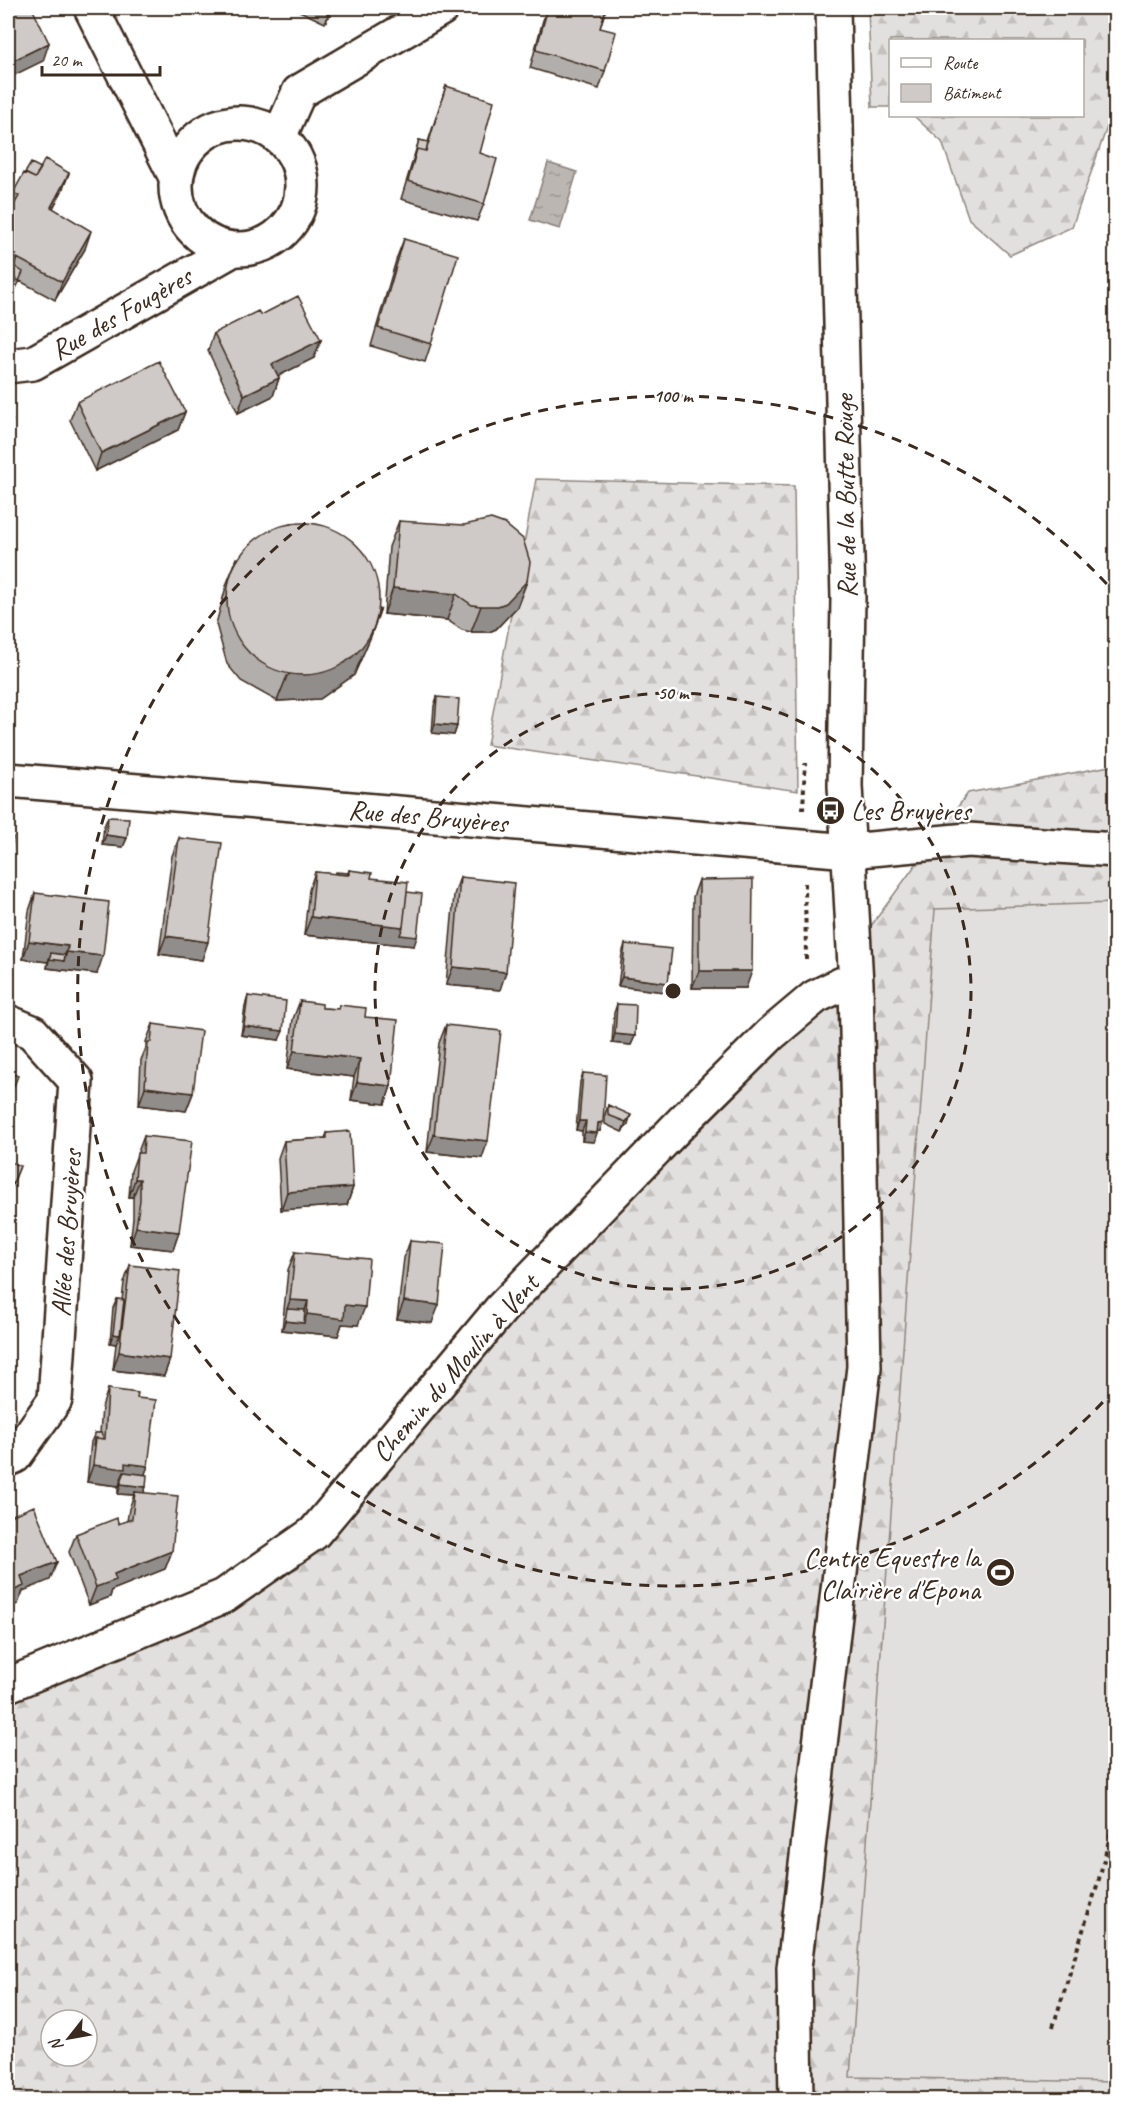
<svg xmlns="http://www.w3.org/2000/svg" width="1123" height="2107" viewBox="0 0 1123 2107" font-family="Caveat,sans-serif">
<style>
.forest{fill:url(#forest-firs);stroke:#8e857e;stroke-width:1.5;fill-rule:evenodd}
.pitch{fill:#e2e0de;stroke:#8e857e;stroke-width:1.5}
.water{fill:url(#water-ripples);stroke:#887e77;stroke-width:1.5}
.lines{fill:none;stroke-linecap:round;stroke-linejoin:round}
.minor-casing{stroke:#3b2a1e;stroke-width:38}
.path{stroke:#3b2a1e;stroke-width:4;stroke-dasharray:4.5 4.5;stroke-linecap:butt}
.minor{stroke:#fff;stroke-width:33}
.wall{fill:#b2aeab;stroke:#3b2a1e;stroke-width:1.5}
.shaded-wall{fill:#918d8b;stroke:#3b2a1e;stroke-width:1.5}
.building{fill:#cfcac7;stroke:#3b2a1e;stroke-width:1.5}
.ring{fill:none;stroke:#3b2a1e;stroke-width:3;stroke-dasharray:10 8}
.labels{text-anchor:middle;dominant-baseline:central;stroke-width:5;stroke-linejoin:round;paint-order:stroke}
.street-label{font-size:28px;fill:#3b2a1e;stroke:#fff}
.poi-label{font-size:28px;fill:#3b2a1e;stroke:#fff;text-anchor:start}
.centre{fill:#3b2a1e;stroke:#fff;stroke-width:3}
.ring-label{font-size:18px;text-anchor:middle;font-weight:bold;fill:#3b2a1e;stroke:#fff;stroke-width:5;stroke-linejoin:round;paint-order:stroke}
</style>
<defs>
<pattern id="forest-firs" width="22" height="20" patternUnits="userSpaceOnUse" patternTransform="scale(1.5)"><rect width="22" height="20" fill="#e2e0de"/><path d="M5 1l3.5 6h-7zM16 11l3.5 6h-7z" fill="#c3c0be"/></pattern>
<pattern id="water-ripples" width="26" height="14" patternUnits="userSpaceOnUse" patternTransform="scale(1.5)"><rect width="26" height="14" fill="#bcb6b3"/><path d="M2 4q2-2 4 0t4 0M15 11q2-2 4 0t4 0" fill="none" stroke="#9a9491"/></pattern>
</defs>
<rect width="100%" height="100%" fill="#fff"/>
<filter id="ink" filterUnits="userSpaceOnUse"><feTurbulence type="fractalNoise" baseFrequency=".0167" numOctaves="2"/><feDisplacementMap in="SourceGraphic" scale="12" xChannelSelector="R" yChannelSelector="G"/><feConvolveMatrix kernelMatrix="1 2 1 2 8 2 1 2 1" color-interpolation-filters="sRGB"/></filter>
<g filter="url(#ink)">
<path class="forest" d="M868,8h247v96l-43,123 -62,28 -41,-36 -27,-77 -28,-26h168v-76h-192v67h-18z
M536,479l258,7 4,305 -311,-46z
M1115,765v1334l-1107,1v-400l63,-25 227,-107 225,-262 256,-254 189,-259zM51,2020h36v36h-36z"/>
<path class="pitch" d="M1115,903v1179l-265,-5 85,-1168z"/>
<path class="water" d="M548,163l29,9 -17,57 -30,-9z"/>
<g class="lines">
<defs>
<path id="minor" d="M91,8l85,169
M176 186a63 63 0 1 1 126 0a63 63 0 1 1-126 0Z
M279,137l20,-45 143,-84
M8,366l25,-3 199,-113
M8,780l841,71 119,-11 148,10
M8,1022l24,10 44,49 -21,319 -40,56 -7,3
M8,1685l216,-89 90,-63 187,-224 182,-188 88,-87 44,-37 27,-13h14
M796,2100l-2,-132 70,-601 -8,-383 -11,-198 3,-188 -15,-590"/>
</defs>
<use href="#minor" class="minor-casing"/>
<path class="path" d="M803,810l2,-47
M805,883l1,76
M1053,2027l46,-148 17,-66"/>
<use href="#minor" class="minor"/>
</g>
<path class="wall" d="M293,8h40l-8,15z
M548,8h58l-6,20 5,43 -6,18 -69,-21 13,-48z
M446,86l34,67 4,51 -7,17 -76,-22 18,-59 9,2z
M41,168l28,5 -7,18 -9,17 32,41 -30,51 -35,-19 -5,9 -7,-5v-79l5,-13 12,-20z
M404,239l27,105 -6,18 -54,-16 26,-89z
M261,315l60,25 -7,18 -36,18 1,2 -6,18 -35,17 -30,-62 6,-18z
M77,402l108,10 -7,18 -83,41 -25,-51z
M399,521l128,60 -10,26 -21,22 -7,3h-18l-9,-2 -15,-10 -63,-6 5,-67z
M237,558l143,52 -9,26 -17,39 -34,24 -43,2 -36,-20 -14,-17 -11,-40 11,-41z
M437,697l20,29 -3,9 -22,-2 2,-27z
M108,817l19,21 -4,9 -21,-2 2,-19z
M179,838l23,122 -43,-6 13,-98z
M349,870l58,22 7,54 -110,-11 5,-45 6,-18 20,2 13,-1z
M460,877l40,113 -54,-5 8,-90z
M699,880l47,108h-54l1,-91z
M35,893l62,81 -50,-6 1,-6 -25,-3 6,-48z
M625,944l40,48 -47,-6 4,-32z
M248,996l31,44 -38,-5 4,-29z
M300,1001l22,7 16,1 1,-4 26,12 26,69 -6,18 -34,-4 3,-23 -67,-8 6,-50z
M617,1004l18,32 -4,9 -19,-2 2,-30z
M153,1024l40,69 -7,18 -47,-6 2,-45 5,-12v-6z
M446,1025l36,133 -55,-6 12,-109z
M583,1073l17,58h-3l-3,11 -12,-1v-10l-6,-1 4,-48z
M608,1105l20,19 -6,8 -17,-8v-10z
M327,1133l26,54 -6,18 -66,5 -3,-52 6,-17 41,-3z
M144,1136l35,96 -6,18 -43,-5 3,-27v-21h-4l2,-26z
M410,1241l22,82 -35,-4 7,-61z
M295,1252l63,73 -16,-1 -4,12 -56,-6 6,-60z
M130,1265l40,94 -6,17 -51,-6 3,-26 -6,-1 3,-35 4,-9 5,1 2,-17z
M108,1389l29,9 11,68 -4,9v18l28,58 -7,18 -53,21 -2,7 -21,8 -20,-53 7,-18 42,-10 9,-3 2,-12 5,-14 -16,-1v-8l-31,-4 4,-40 4,-9h5l2,-26z"/>
<path class="shaded-wall" d="M331,8h2l-8,15z
M49,43l-6,18 -35,17v-15z
M69,173l-7,18 -18,34 7,-18z
M91,231l-6,18 -30,51 7,-18z
M17,258l-6,17 -2,-1 3,-9z
M321,340l-7,18 -48,24 6,-18z
M279,378l-6,18 -35,17 6,-18z
M185,412l-7,18 -83,41 6,-18z
M527,581l-10,26 -21,22 -7,3h-18l10,-26z
M393,588l63,6 -9,26 -63,-6z
M380,610l-9,26 -17,39 -34,24 -43,2 10,-25z
M435,724l22,2 -3,9 -22,-2z
M106,835l21,3 -4,9 -21,-2z
M311,917l92,10 14,10 -3,9 -110,-11z
M166,936l42,6 -6,18 -43,-6z
M29,941l39,5 -5,15h1l3,-9 36,4 -6,18 -50,-6 4,-15 -3,9 -25,-3z
M453,967l53,5 -6,18 -54,-5z
M699,971h53l-6,17h-54z
M622,977l46,6 -3,9 -47,-6z
M244,1026l39,5 -4,9 -38,-5z
M615,1034l20,2 -4,9 -19,-2z
M294,1051l66,8 -6,18 -67,-8z
M357,1082l34,4 -6,18 -34,-4z
M145,1087l48,6 -7,18 -47,-6z
M631,1115l-3,9 -6,8 4,-10z
M579,1121h7l-4,10 -6,-1z
M603,1122l-3,9 -5,1 3,-9z
M585,1132l12,1 -3,9 -12,-1z
M434,1135l54,6 -6,17 -55,-6z
M20,1166l-7,18 -5,14 2,-8z
M135,1179h5l-7,18h-4z
M353,1187l-6,18 -66,5 6,-18z
M136,1227l43,5 -6,18 -43,-5z
M290,1300l18,1 -6,18 -15,-10z
M404,1301l35,4 -7,18 -35,-4z
M345,1305l20,2 -7,18 -16,-1 -4,12 -56,-6 3,-9 19,2 3,-9z
M113,1334l7,1 -4,9 -6,-1z
M119,1352l51,7 -6,17 -51,-6z
M125,1463l23,3 -7,18 -20,-5 -2,7 -32,-4 6,-17z
M121,1484l25,3 -3,9 -8,-4 -1,3 -16,-1z
M172,1551l-7,18 -53,21 -2,7 -21,8 7,-18 18,-13z
M57,1562l-7,18 -27,11 -5,13 -10,4v-15l13,-17z"/>
<path class="building" d="M8,8h24l17,35 -41,20z
M548,8h58l-6,20 16,4 -11,39 -69,-21z
M446,86l48,15 -14,52 17,6 -13,45 -76,-23 9,-32 9,2z
M419,140l9,2 -2,9 -9,-2 -3,9z
M45,159l24,14 -18,34 40,24 -29,51 -45,-24 -5,7 -4,-2v-47l11,-20 -6,-3 11,-20 11,5z
M31,163l10,5 -6,10 -10,-5z
M10,202l4,2 -6,12v-10z
M404,239l54,16 -27,89 -53,-16z
M14,266l9,6 -4,9 -10,-7z
M298,296l23,44 -49,24 7,14 -35,17 -30,-62 44,-22 3,4z
M159,361l26,51 -84,41 -24,-51z
M8,419l4,1 -4,12z
M491,519l14,5 18,15 7,23 -3,19 -21,22 -8,3h-17l-9,-1 -16,-11 -63,-6 6,-67 65,4z
M227 599a76 76 0 1 1 152 0a76 76 0 1 1-152 0Z
M437,697l22,2 -2,27 -22,-2z
M108,817l21,1 -2,20 -21,-3z
M8,837h5l-5,48z
M179,838l43,5 -14,99 -42,-6z
M349,870l23,3 -1,5 37,4 -5,45 -92,-10 4,-45 34,3z
M336,872l12,1v2l-13,-1z
M460,877l54,6 -8,89 -53,-5z
M753,879l-1,92h-53v-91z
M407,892l15,2 -5,43 -17,-2 3,-8z
M35,893l74,9 -6,54 -36,-4 1,-6 -39,-5z
M625,944l47,5 -4,34 -46,-6z
M51,953l14,2 -1,6 -14,-2z
M248,996l38,5 -3,30 -39,-5z
M300,1001l22,3v4l17,1v-4l27,3 -1,9 33,3 -7,66 -34,-4 3,-23 -66,-8z
M617,1004l19,1 -1,31 -20,-2z
M153,1024l48,7 -8,62 -48,-6 3,-45h3z
M446,1025l55,6 -13,110 -54,-6z
M8,1072l10,4 -8,20h-2z
M583,1073l23,2 -3,47 -5,1 -1,10 -12,-1 1,-11h-7z
M608,1105l23,10 -5,7 -18,-7z
M350,1131l3,56 -66,5 -3,-51 43,-3v-5z
M144,1136l48,5 -13,91 -43,-5 4,-27v-21h-5l2,-26h6z
M8,1161l12,5 -10,24 -2,-1z
M410,1241l35,3 -6,61 -35,-4z
M295,1252l74,7 -4,48 -20,-2 -1,14 -37,-5 1,-13 -18,-1z
M130,1265l50,6 -10,88 -51,-7z
M117,1299l7,1 -4,35 -7,-1z
M287,1309l18,1 -1,13 -19,-2z
M108,1389l30,4 -1,5 19,2 -8,66 -23,-3v6l-32,-4 3,-27 9,1z
M95,1433h6l2,3v3l-7,-1 -3,9z
M124,1472l23,3 -1,12 -25,-3v-5z
M135,1492l43,4 -6,55 -58,23 2,6 -20,7 -20,-53 41,-16 1,6 14,-5z
M34,1506l23,56 -36,14 3,10 -16,7v-76z"/>
</g>
<g class="ring">
<circle cx="673" cy="991" r="298"/>
<path d="M1115 1389A595 595 0 1 1 1115 593"/>
</g>
<defs>
<symbol id="bus-disc" viewBox="-11 -11 22 22"><circle r="9.5" fill="#3b2a1e" stroke="#fff"/><path d="M-5-6H5V4H4V6H2V4H-2V6H-4V4H-5ZM-3.5-4V0h7V-4ZM-3.5 1.2v1.5H-2V1.2ZM2 1.2v1.5H3.5V1.2Z" fill="#fff"/></symbol>
<symbol id="stadium-disc" viewBox="-11 -11 22 22"><circle r="9.5" fill="#3b2a1e" stroke="#fff"/><path d="M0-5a6.5 5 0 1 0 0 10a6.5 5 0 1 0 0-10ZM-3.5-1.8h7v3.6h-7Z" fill="#fff"/></symbol>
</defs>
<g fill-rule="evenodd">
<use href="#bus-disc" x="814" y="794" width="33" height="33"/>
<use href="#stadium-disc" x="984" y="1556" width="33" height="33"/>
</g>
<g class="labels">
<g class="street-label">
<text transform="translate(121 313) rotate(-30)">Rue des Fougères</text>
<text transform="translate(845 496) rotate(-91)">Rue de la Butte Rouge</text>
<text transform="translate(428 816) rotate(5)">Rue des Bruyères</text>
<text transform="translate(66 1233) rotate(-86)">Allée des Bruyères</text>
<text transform="translate(455 1368) rotate(-49)">Chemin du Moulin à Vent</text>
</g>
<g class="poi-label">
<text x="851" y="810">Les Bruyères</text>
<text x="980" y="1557" text-anchor="end">Centre Equestre la<tspan x="980" dy="32">Clairière d'Epona</tspan></text>
</g>
</g>
<circle cx="673" cy="991" r="9" class="centre"/>
<g class="ring-label">
<text x="673" y="402">100 m</text>
<text x="673" y="699">50 m</text>
</g>
<rect width="1123" height="2107" fill="none" stroke="#fff" stroke-width="30"/>
<rect x="15" y="15" width="1093" height="2077" fill="none" stroke="#3b2a1e" stroke-width="2" filter="url(#ink)"/>
<rect x="889" y="39" width="195" height="78" fill="#ffffff" stroke="#b1aaa5" stroke-width="1.5"/>
<rect x="901" y="58" width="30" height="9" fill="#ffffff" stroke="#b1aaa5" stroke-width="1.5"/>
<text x="943" y="69" font-size="18" fill="#3b2a1e">Route</text>
<rect x="901" y="84" width="30" height="18" fill="#cfcac7" stroke="#b1aaa5" stroke-width="1.5"/>
<text x="943" y="99" font-size="18" fill="#3b2a1e">Bâtiment</text>
<g transform="translate(69 2038) rotate(239)"><circle r="28" fill="#ffffff" stroke="#b1aaa5" stroke-width="1.5"/>
<path d="M0-4.5L10 22L0 15L-10 22Z" fill="#3b2a1e"/>
<text y="-9" font-size="16" font-weight="bold" text-anchor="middle" fill="#3b2a1e">N</text>
</g>
<path d="M42 66v9h118v-9" fill="none" stroke="#3b2a1e" stroke-width="3"/>
<text x="51" y="66" font-size="18" fill="#3b2a1e" stroke="#ffffff" stroke-width="4.5" paint-order="stroke">20 m</text>
</svg>
